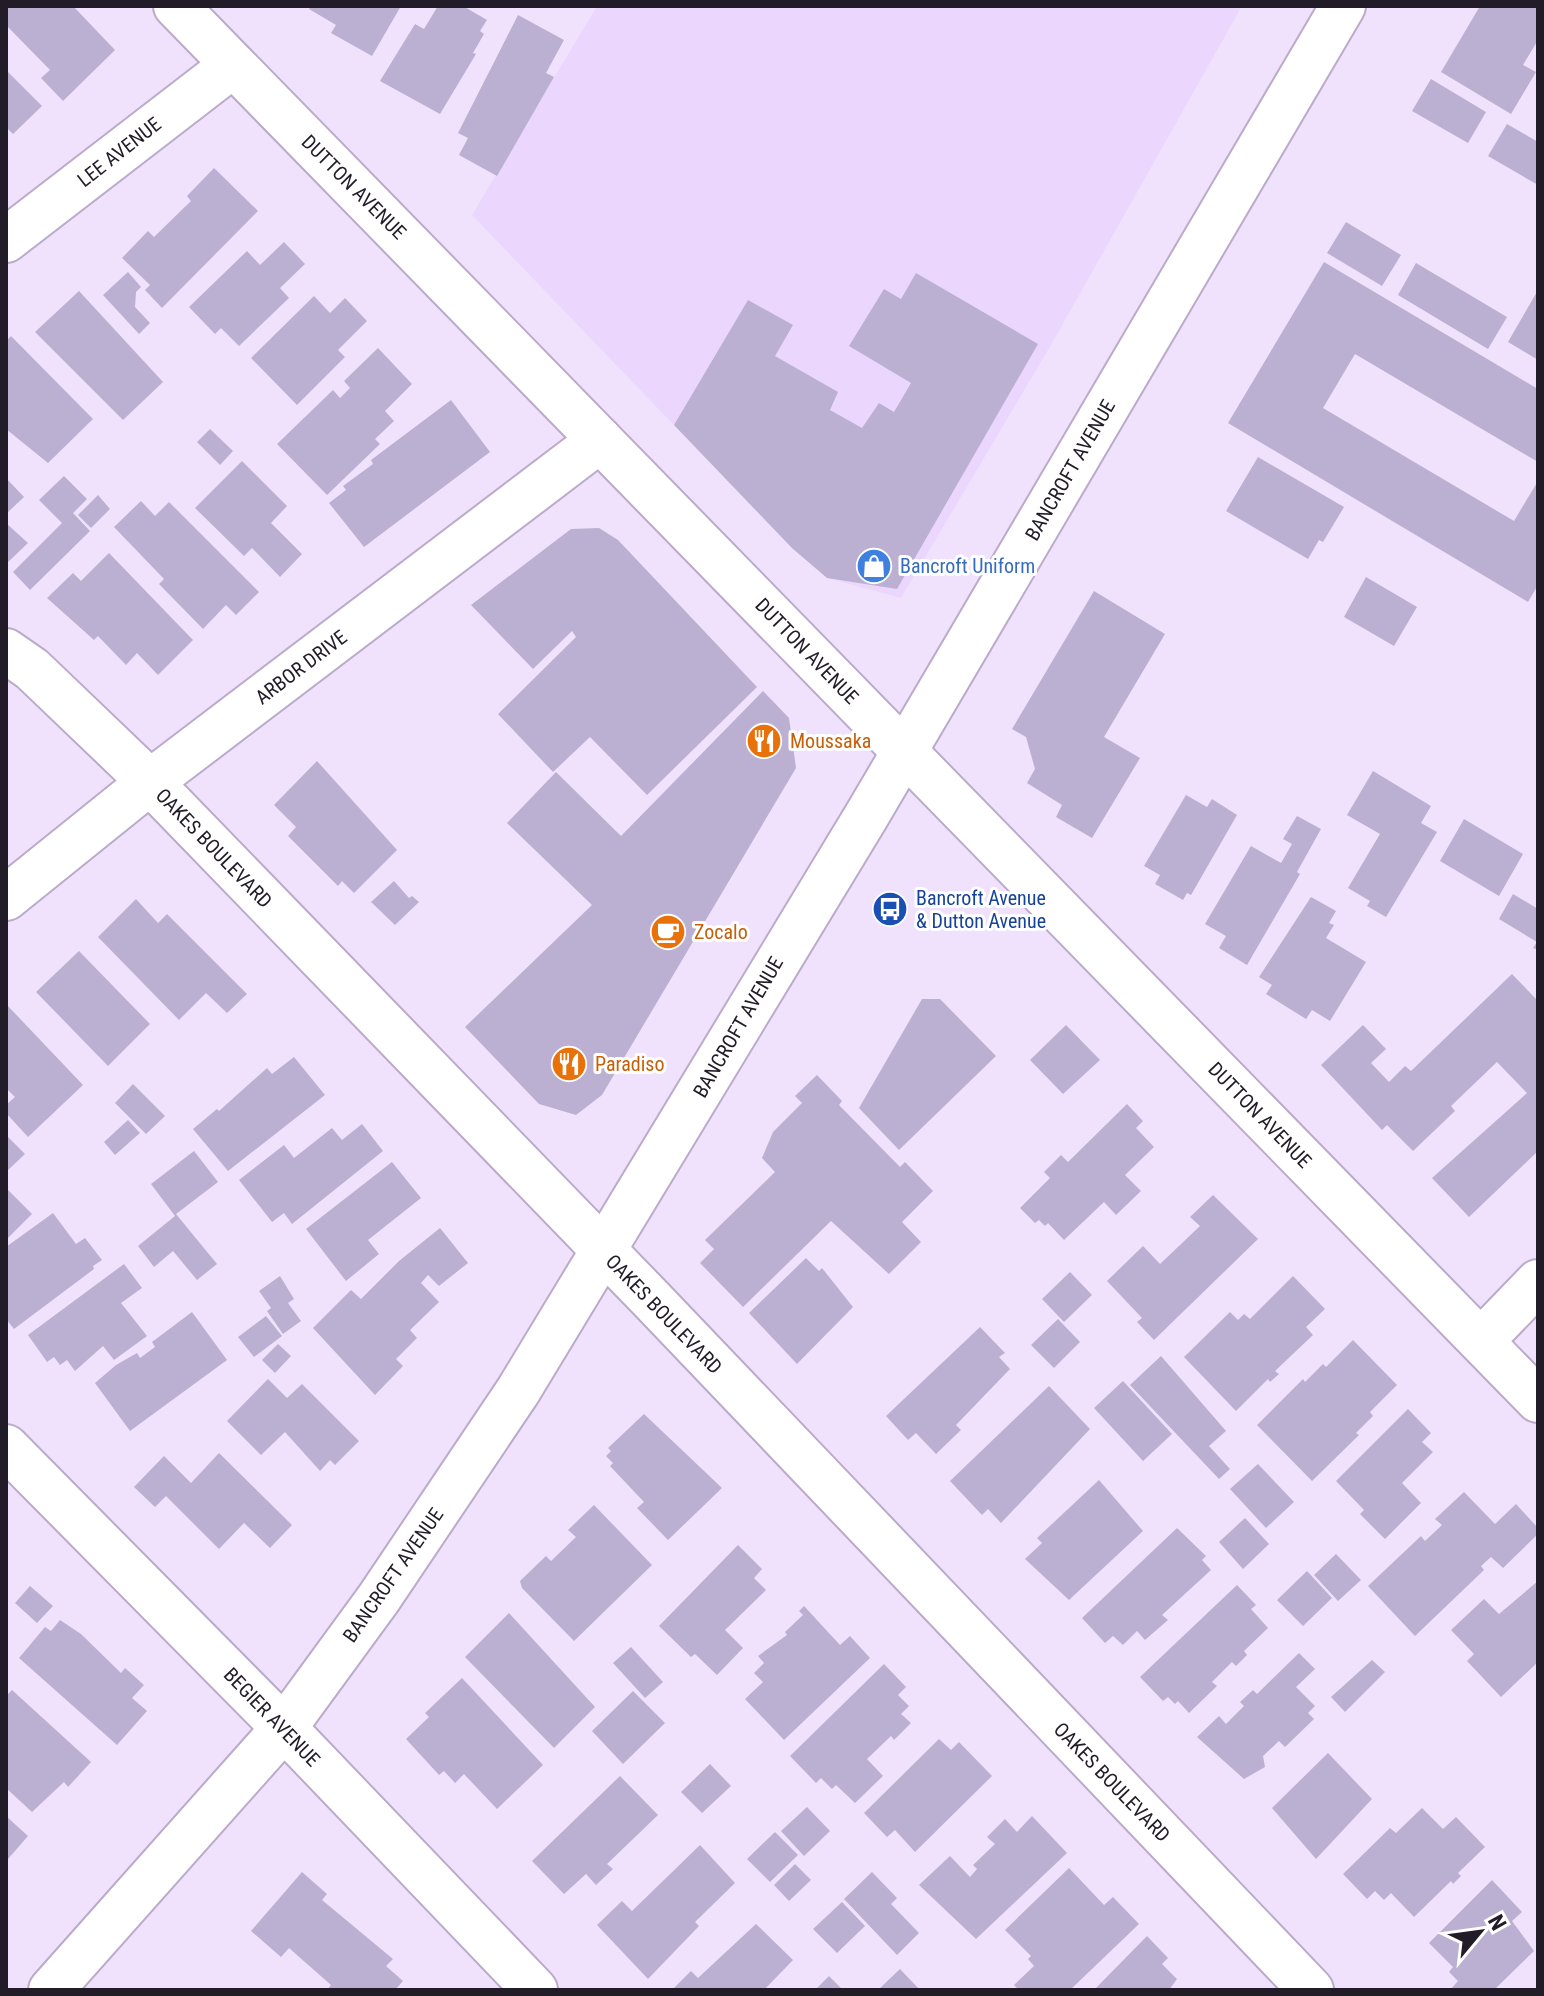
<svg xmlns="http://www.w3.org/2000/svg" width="1544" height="1996" viewBox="0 0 1544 1996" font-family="'Roboto Condensed',sans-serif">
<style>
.built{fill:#ebd6fe}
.building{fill:#bbb0d1}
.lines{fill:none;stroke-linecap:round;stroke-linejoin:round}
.minor-casing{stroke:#bbaaca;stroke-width:48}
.tertiary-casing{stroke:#bbaaca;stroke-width:48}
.secondary-casing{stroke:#bbaaca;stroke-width:48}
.minor{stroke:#fff;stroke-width:44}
.tertiary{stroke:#fff;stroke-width:44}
.secondary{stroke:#fff;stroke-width:44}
.labels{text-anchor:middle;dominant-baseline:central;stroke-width:6;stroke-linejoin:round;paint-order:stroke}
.street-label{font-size:20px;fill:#221c28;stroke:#fff}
.shop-label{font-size:20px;fill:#366cbe;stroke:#fff;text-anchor:start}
.food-label{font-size:20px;fill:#c56008;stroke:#fff;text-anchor:start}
.transit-label{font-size:20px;fill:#164399;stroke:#fff;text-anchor:start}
</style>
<rect width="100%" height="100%" fill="#f0e2fd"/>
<path class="built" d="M597,6h645l-191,339 -150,253 -74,-20 -35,-30 -320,-333z"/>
<path class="building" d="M6,6h67l42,44 -52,51 -22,-23 9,-8 -44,-45z
M311,6h90l-29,50 -41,-23 5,-8 -27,-16z
M438,6h25l24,14 -7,11 4,3 -11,19 3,1 -36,60 -60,-33 35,-57 9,5z
M1480,6h58v34l-15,25 13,7 -25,42 -70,-42z
M518,15l46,25 -18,33 8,4 -57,99 -38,-21 9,-17 -10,-5z
M6,70l36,36 -29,28 -7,-7z
M1431,79l55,33 -18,31 -56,-32z
M1507,124l31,18v43l-50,-29z
M214,168l44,43 -96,97 -17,-18 5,-5 -28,-27 26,-27 6,6 37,-36 -4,-5z
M1346,222l55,33 -19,31 -55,-33z
M284,242l21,22 -25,24 9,10 -50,48 -18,-18 -6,6 -26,-27 58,-56 13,14z
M1324,262l214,127v73l-183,-108 -32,54 191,113 24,-40v104l-10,17 -300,-179z
M1416,263l91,54 -19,32 -90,-54z
M128,272l13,15 -5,5 -1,15 15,16 -11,11 -36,-39z
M916,273l122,71 -141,245 -70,-11 -35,-30 -118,-123 74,-125 45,25 -18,31 63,36 -8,18 32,18 17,-25 15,9 17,-29 -62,-37 35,-57 17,10z
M1538,290v70l-30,-18z
M79,291l84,91 -40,38 -88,-88z
M314,296l16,17 15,-15 22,23 -29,29 7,7 -48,48 -46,-47z
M11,336l82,83 -45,44 -42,-34v-88z
M378,348l34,36 -27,27 9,10 -19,18 5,5 -53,51 -50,-51 56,-54 7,8 10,-10 -6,-7z
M451,400l39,52 -126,95 -35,-44 17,-13 -3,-4 30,-22 -2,-4z
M210,429l23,22 -13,14 -23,-23z
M1258,457l86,50 -21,35 -4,-2 -11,19 -82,-48z
M242,461l45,45 -16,17 31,31 -22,23 -28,-29 -8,8 -49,-48z
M64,476l23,23 -14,14 17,18 -60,59 -17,-18 49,-49 -23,-23z
M6,478l18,19 -18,17z
M98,495l12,14 -19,19 -13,-13z
M141,501l14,15 14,-14 90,90 -23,23 -10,-10 -23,24 -44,-45 5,-5 -50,-52z
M6,523l22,20 -22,21z
M599,528l19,12 139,147 -110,108 -57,-58 -37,35 -55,-58 78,-77 -4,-6 -39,38 -62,-64 100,-76z
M109,553l84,87 -35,35 -21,-22 -11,12 -28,-29 -4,4 -47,-42 26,-25 8,8z
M1366,577l51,30 -23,39 -50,-29z
M1094,591l71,43 -61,103 36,21 -48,80 -36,-21 6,-12 -35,-22 8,-14 -9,-32 -14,-8z
M763,691l26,27 7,50 -194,327 -26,20 -37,-11 -74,-77 127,-122 -85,-82 49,-51 65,64z
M317,761l80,89 -43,43 -12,-12 -4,5 -50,-50 8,-9 -22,-22z
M1373,771l58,35 -10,17 16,9 -51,85 -19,-11 3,-5 -22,-13 32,-54 -33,-19z
M1186,795l21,12 5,-8 25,16 -46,80 -4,-2 -4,7 -28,-16 5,-9 -16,-9z
M1297,816l24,13 -24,43 3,2 -53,91 -28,-17 7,-12 -21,-12 46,-78 30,17 11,-19 -9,-5z
M1464,819l59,35 -24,42 -59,-35z
M394,881l15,17 3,-2 7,6 -24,23 -24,-23z
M1513,894l25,15v41l-5,-2 4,-6 -38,-23z
M1311,897l25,14 -7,12 5,2 -8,13 40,24 -36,59 -18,-11 -6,9 -40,-25 6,-9 -13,-8z
M136,899l22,24 9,-9 80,80 -20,19 -21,-20 -27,27 -81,-83z
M79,951l71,73 -42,42 -72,-74z
M1512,974l26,27v150l-69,66 -37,-39 95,-85 -30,-31 -46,44 4,5 -42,40 -26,-26 -5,5 -61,-65 42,-40 23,24 -15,14 18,19 16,-16 6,5z
M922,999h18l56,57 -97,94 -40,-42z
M6,1004l77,81 -55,52 -22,-24v-8l9,-8 -9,-9z
M1066,1025l34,35 -37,34 -33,-34z
M294,1057l31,38 -97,76 -35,-42 24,-20 2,2 48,-43 5,6z
M817,1075l25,26 -3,4 61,62 5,-5 28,29 -31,31 19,20 -32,32 -58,-53 -88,86 -43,-44 14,-14 -9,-9 70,-68 -13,-14 11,-26 29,-29 -7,-7z
M133,1084l32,32 -19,18 -31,-31z
M1127,1104l16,17 -7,7 18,19 -29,28 16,16 -25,24 -12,-13 -40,38 -16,-17 -3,3 -6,-6 -4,3 -15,-15 30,-30 -6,-6 17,-17 7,7z
M128,1120l12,13 -25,22 -11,-13z
M362,1124l21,27 -91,73 -8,-11 -12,9 -33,-42 45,-35 10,13 38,-30 10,12z
M6,1135l19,19 -19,18z
M194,1151l24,31 -42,32 41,50 -20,16 -24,-29 -19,16 -16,-21 37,-30 -24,-32z
M392,1162l29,36 -53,42 11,14 -33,27 -40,-52z
M6,1188l26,26 -26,26z
M1213,1195l45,44 -104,101 -17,-18 5,-4 -35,-37 36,-35 17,18 40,-38 -10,-9z
M53,1213l23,31 9,-6 17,22 -9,6 1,3 -80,60 -8,-10v-72z
M440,1228l28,35 -29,23 -11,-11 -7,8 18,19 -29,28 7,8 -21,21 7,7 -28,29 -62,-67 38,-38 10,9 38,-38z
M806,1258l13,13 3,-3 31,39 -56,57 -48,-51z
M124,1264l18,24 -21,15 26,33 -33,24 -11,-14 -28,25 -8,-11 -7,5 -6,-8 -7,5 -19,-27z
M1070,1272l22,23 -28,27 -22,-23z
M280,1276l14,23 -6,4 13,18 -18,13 -16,-23 4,-3 -12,-17z
M1293,1276l32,33 -19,18 7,8 -38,36 4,3 -9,8 -2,-3 -32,32 -52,-54 46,-45 8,8 6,-6 6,5z
M192,1312l35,48 -97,71 -35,-48 21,-18 21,-12 3,5 15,-11 -3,-5z
M266,1316l16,20 -28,21 -16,-20z
M1058,1319l22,23 -26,26 -23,-23z
M980,1327l25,26 -6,4 11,12 -54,56 5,5 -25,24 -20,-21 -8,7 -22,-24z
M1353,1340l44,45 -27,27 3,4 -17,17 3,2 -47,46 -55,-56 46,-46 2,3 18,-18 3,3z
M278,1344l13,12 -16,17 -13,-13z
M1161,1356l65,75 -17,15 21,23 -11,10 -89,-94z
M268,1379l19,19 15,-14 57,57 -24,24 -5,-5 -10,11 -35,-39 -24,23 -34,-34z
M1123,1381l49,53 -29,27 -49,-53z
M1049,1386l41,43 -89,94 -13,-14 -6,6 -32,-34z
M1408,1409l23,24 -9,9 11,10 -31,31 19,20 -36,36 -25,-25 4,-4 -28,-29z
M644,1414l78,74 -54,52 -31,-32 7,-6 -34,-36 3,-3 -7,-7 5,-5 -3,-3z
M219,1453l73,72 -22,23 -26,-25 -25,26 -53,-53 -11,11 -21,-20 30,-31 27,27z
M1258,1464l36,38 -28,26 -36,-39z
M1099,1480l44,51 -74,69 -44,-41 17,-16 -5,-5z
M1464,1492l31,32 21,-20 22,24v6l-35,34 -12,-11 -10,9 3,4 -69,66 -47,-50 53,-50 4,5 17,-16 -7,-6z
M594,1505l58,60 -78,76 -52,-53 -2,-7 26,-25 5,5 25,-24 -8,-7z
M1245,1518l24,26 -26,25 -24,-27z
M1177,1528l29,28 -4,4 9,10 -49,45 6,5 -23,20 -8,-9 -14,14 -10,-9 -8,7 -23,-25z
M738,1545l24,24 -8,9 12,12 -41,40 18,18 -26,27 -22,-21 -4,3 -32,-31z
M1336,1554l25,26 -23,21 -24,-26z
M1307,1571l25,27 -29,28 -26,-26z
M1538,1581v81l-37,35 -34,-36 7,-7 -23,-24 33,-31 15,15z
M1237,1585l19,20 -5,4 17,19 -24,23 3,4 -11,11 -4,-4 -20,20 5,4 -28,27 -11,-12 -3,3 -7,-7 -5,4 -23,-24z
M30,1586l23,20 -16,17 -22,-20z
M804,1606l36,39 10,-9 20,22 -86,82 -39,-41 18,-17 -9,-9 10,-10 -6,-7 29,-21 -2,-3 18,-17 -4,-4z
M509,1613l86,94 -41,41 -89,-91z
M60,1620l21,14 40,39 4,-5 19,17 -12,13 15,13 -30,34 -98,-87 26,-31 6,4z
M631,1647l32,35 -18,16 -32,-35z
M1299,1653l16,16 -19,18 19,19 -7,7 6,6 -29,28 -6,-6 -16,15 2,11 -21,12 -47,-42 22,-21 7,8 18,-18 -4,-4 13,-12 4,4z
M1372,1660l13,12 -40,40 -14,-15z
M884,1664l22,23 -8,8 11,11 -8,8 10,9 -17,17 -3,-4 -24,23 16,17 -28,27 -19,-18 -4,4 -11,-11 -5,5 -26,-27z
M462,1678l81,87 -46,44 -33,-35 -9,9 -11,-12 -5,4 -33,-36 23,-22 -4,-4z
M12,1690l79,72 -23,25 -4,-5 -32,30 -26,-24v-92z
M633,1691l32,32 -42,41 -31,-33z
M939,1739l12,11 8,-8 33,34 -77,76 -20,-22 -8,7 -23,-24z
M1328,1753l44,46 -56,60 -44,-51z
M710,1764l21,22 -29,27 -21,-21z
M620,1776l38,39 -51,49 6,5 -17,16 -10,-11 -22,20 -32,-33z
M807,1807l23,24 -26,25 -23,-25z
M1422,1808l21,21 13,-12 29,30 -27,26 3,3 -8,8 -2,-3 -37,36 -23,-24 -7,7 -9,-9 -8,8 -24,-25 47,-46 6,5z
M6,1816l22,20 -20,23 -2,-1z
M1032,1816l35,37 -91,86 -57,-54 31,-29 20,21 7,-8 -4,-4 22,-21 -8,-7 18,-18 12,13z
M775,1832l23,23 -28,27 -23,-23z
M700,1845l35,38 -40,39 4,4 -51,53 -51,-54 25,-24 10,10z
M795,1864l16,16 -22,21 -15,-16z
M1069,1868l35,37 9,-8 26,27 -69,66h-51l-5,-5 20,-19 -6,-7 3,-3 -26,-26z
M302,1872l25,22 -5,6 71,59 -7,7 17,15 -8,9h-68l4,-5 -42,-37 -8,9 -30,-26z
M872,1872l25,26 -6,6 28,29 -22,22 -53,-56z
M1492,1880l30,32 -10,9 22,30 -40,39h-44l8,-9 -9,-9 4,-5 -24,-24z
M842,1902l23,24 -28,27 -24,-24z
M756,1924l37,36 -29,30h-92l19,-19 7,7z
M1147,1936l21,22 -6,6 15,15 -8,11h-75z
M900,1969l20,21h-42z
M829,1976l14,14h-28z"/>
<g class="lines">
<defs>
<path id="minor" d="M6,240l227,-175
M6,651l26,18 118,113 503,519 658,689
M6,898l144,-116 450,-342
M1481,1341l57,-59
M6,1447l278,281 251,262"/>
<path id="tertiary" d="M176,6l1362,1394"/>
<path id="secondary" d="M51,1990l233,-262 95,-130 139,-207 349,-576 476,-809"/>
</defs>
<use href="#minor" class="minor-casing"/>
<use href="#tertiary" class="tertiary-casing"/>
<use href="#secondary" class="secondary-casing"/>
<use href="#minor" class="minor"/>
<use href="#tertiary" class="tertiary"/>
<use href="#secondary" class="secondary"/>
</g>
<defs>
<symbol id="shop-disc" viewBox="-11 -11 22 22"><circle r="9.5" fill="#3f7fe0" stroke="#fff"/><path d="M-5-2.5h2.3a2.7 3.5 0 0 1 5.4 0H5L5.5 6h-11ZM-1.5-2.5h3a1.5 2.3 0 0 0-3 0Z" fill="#fff"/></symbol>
<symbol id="restaurant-disc" viewBox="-11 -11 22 22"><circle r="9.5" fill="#e8710a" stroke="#fff"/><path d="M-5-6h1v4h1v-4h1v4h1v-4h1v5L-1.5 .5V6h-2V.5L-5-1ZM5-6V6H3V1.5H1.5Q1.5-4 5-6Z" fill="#fff"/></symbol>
<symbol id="bus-disc" viewBox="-11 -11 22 22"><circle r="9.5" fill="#1a4fb4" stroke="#fff"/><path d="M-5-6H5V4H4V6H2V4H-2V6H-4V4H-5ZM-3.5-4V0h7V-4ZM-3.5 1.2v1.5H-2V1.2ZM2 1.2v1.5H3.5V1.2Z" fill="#fff"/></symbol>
<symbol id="cafe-disc" viewBox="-11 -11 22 22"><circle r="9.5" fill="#e8710a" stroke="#fff"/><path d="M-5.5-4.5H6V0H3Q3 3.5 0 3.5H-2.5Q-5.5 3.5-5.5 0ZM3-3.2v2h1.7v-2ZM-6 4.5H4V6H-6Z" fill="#fff"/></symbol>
</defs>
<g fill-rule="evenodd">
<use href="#shop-disc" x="854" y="546" width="40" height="40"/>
<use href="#restaurant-disc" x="744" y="721" width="40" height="40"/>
<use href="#bus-disc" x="870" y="889" width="40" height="40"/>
<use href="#cafe-disc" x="648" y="912" width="40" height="40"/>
<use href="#restaurant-disc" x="549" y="1044" width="40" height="40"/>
</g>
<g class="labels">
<g class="street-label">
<text transform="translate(119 152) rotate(-38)">LEE AVENUE</text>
<text transform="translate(354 187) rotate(45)">DUTTON AVENUE</text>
<text transform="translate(1070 470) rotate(-60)">BANCROFT AVENUE</text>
<text transform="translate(807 651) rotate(46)">DUTTON AVENUE</text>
<text transform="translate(301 667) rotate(-37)">ARBOR DRIVE</text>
<text transform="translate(214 848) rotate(46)">OAKES BOULEVARD</text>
<text transform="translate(738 1027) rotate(-60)">BANCROFT AVENUE</text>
<text transform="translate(1260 1115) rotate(46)">DUTTON AVENUE</text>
<text transform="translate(664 1314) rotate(46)">OAKES BOULEVARD</text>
<text transform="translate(393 1575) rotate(-55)">BANCROFT AVENUE</text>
<text transform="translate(272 1717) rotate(46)">BEGIER AVENUE</text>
<text transform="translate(1112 1782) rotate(46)">OAKES BOULEVARD</text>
</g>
<g class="shop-label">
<text x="900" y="566">Bancroft Uniform</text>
</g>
<g class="food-label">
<text x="790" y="741">Moussaka</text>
<text x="694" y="932">Zocalo</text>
<text x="595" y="1064">Paradiso</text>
</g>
<g class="transit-label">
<text x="916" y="898">Bancroft Avenue<tspan x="916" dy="23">&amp; Dutton Avenue</tspan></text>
</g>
</g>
<rect width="1544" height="1996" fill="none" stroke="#221c28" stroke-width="16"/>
<g transform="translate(1480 1932) rotate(61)" stroke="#ffffff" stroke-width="6" paint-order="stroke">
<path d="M0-6L14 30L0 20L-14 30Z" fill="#221c28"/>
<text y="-12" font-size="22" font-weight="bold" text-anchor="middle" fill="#221c28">N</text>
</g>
</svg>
